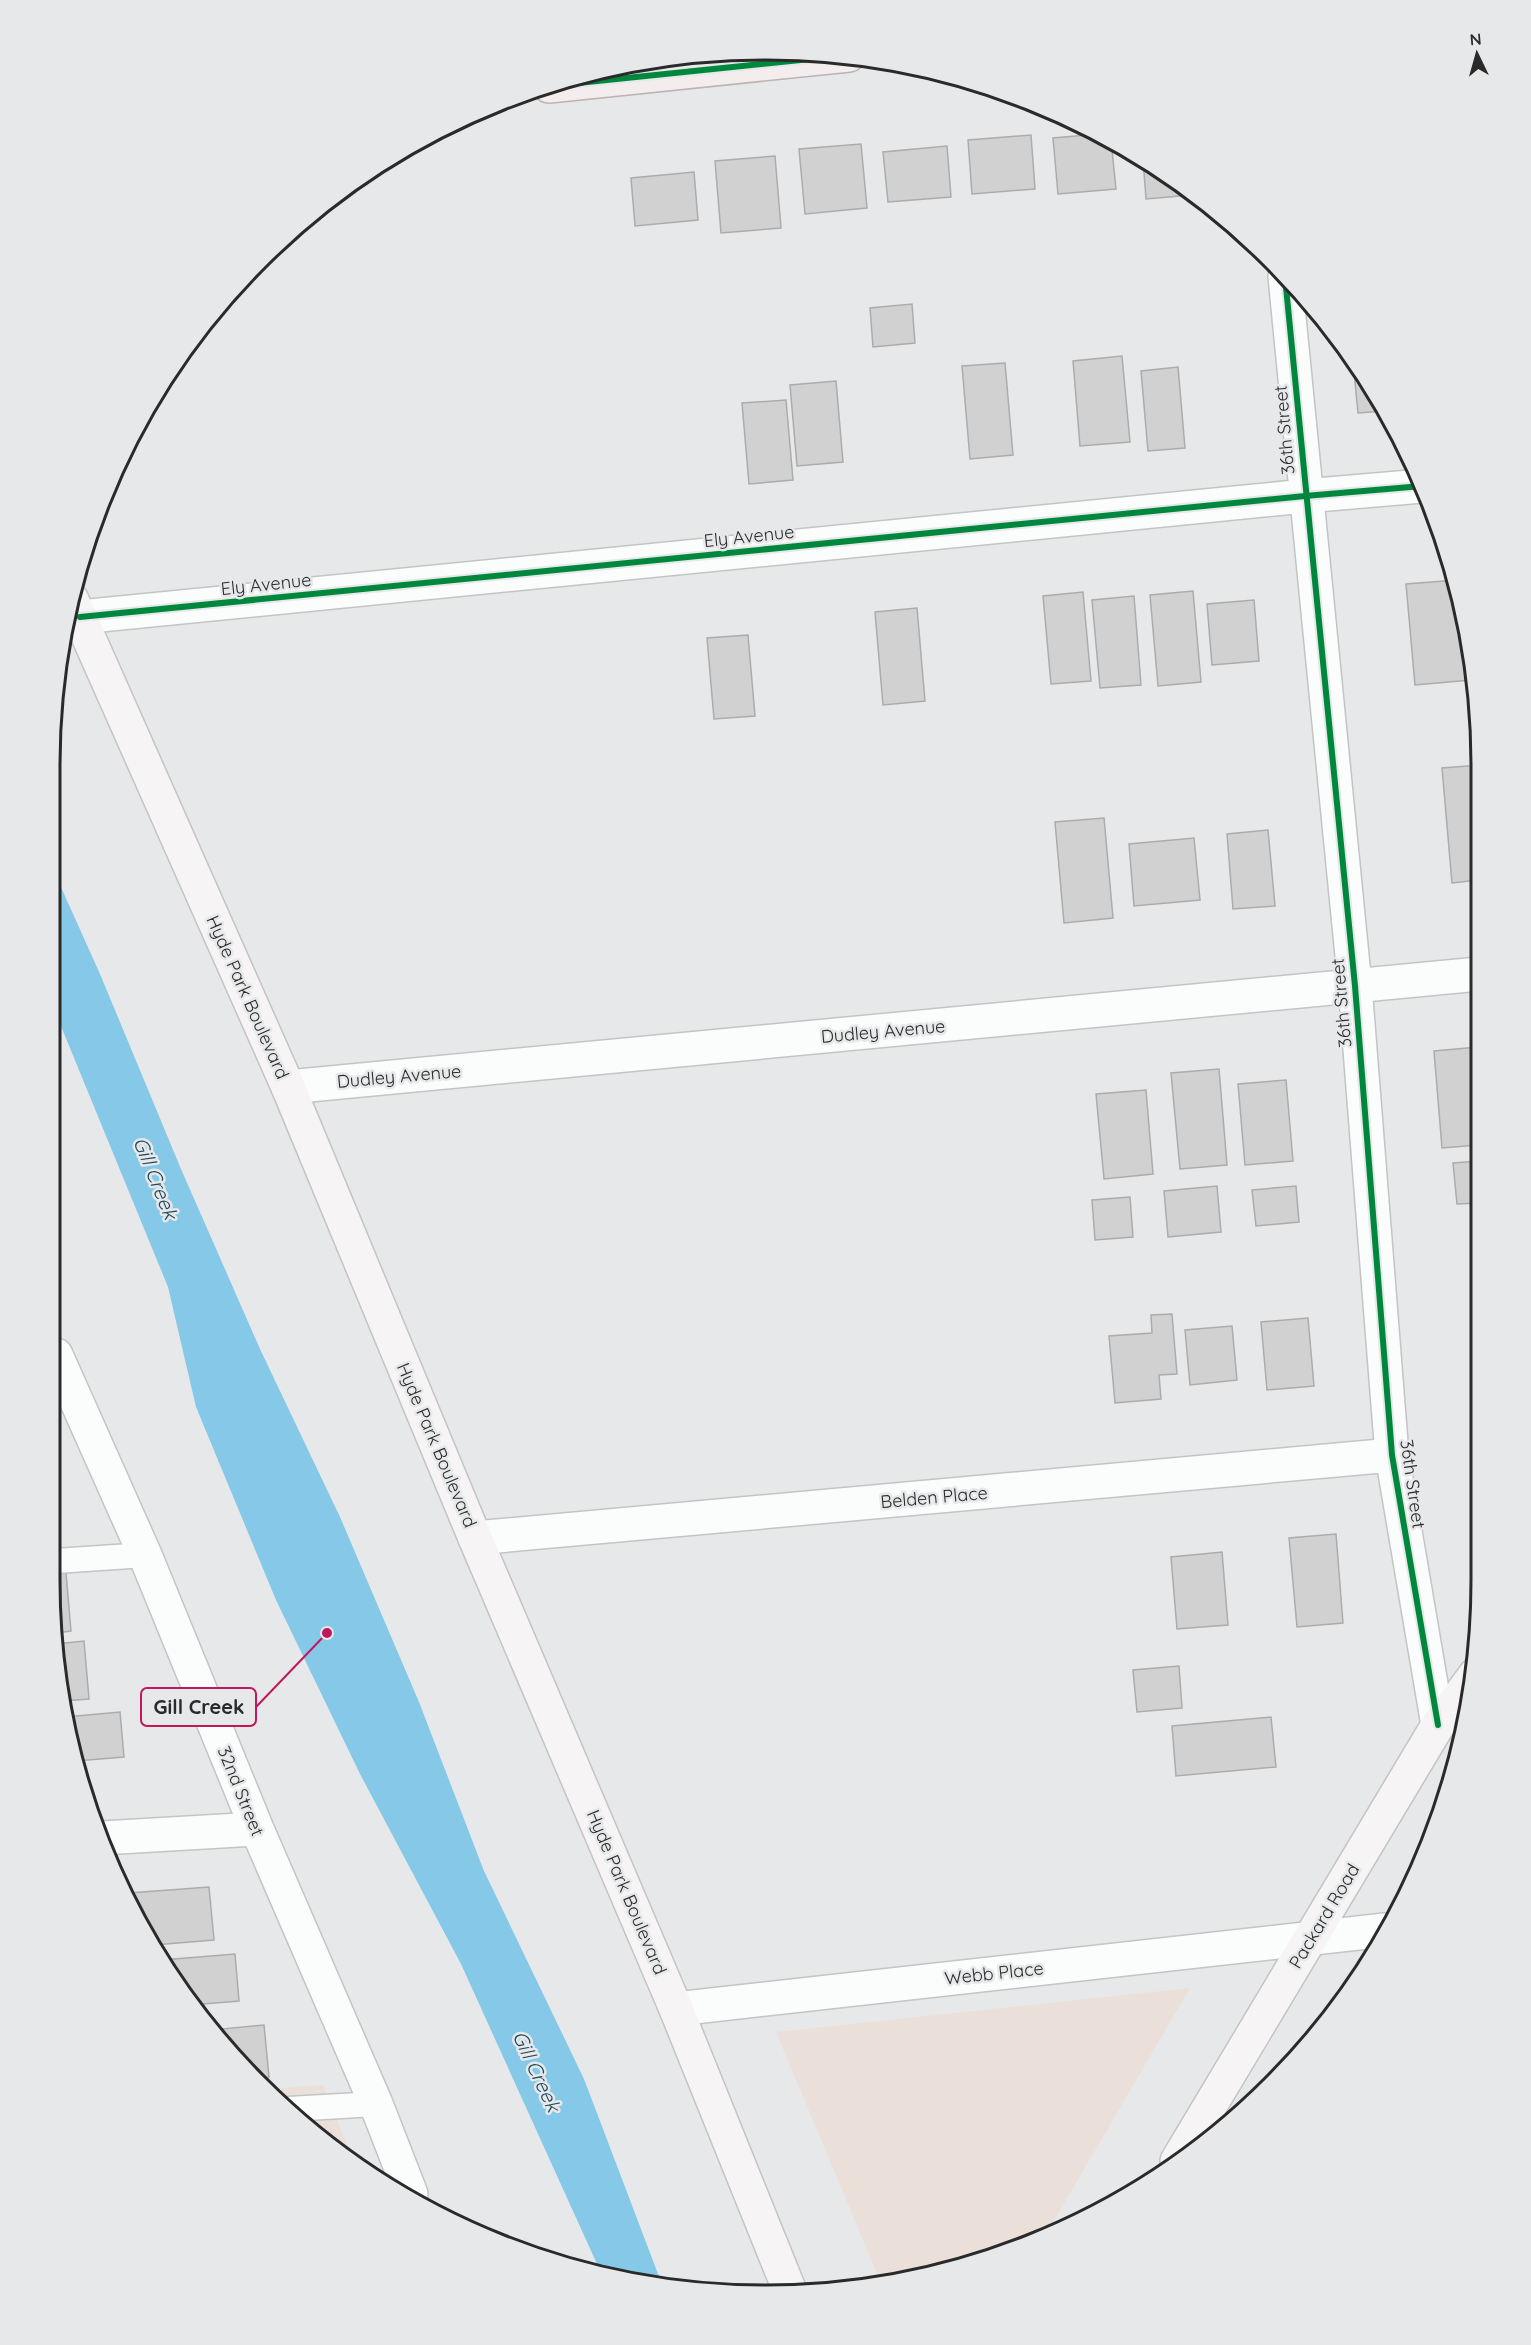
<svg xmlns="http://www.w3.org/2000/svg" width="1531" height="2345" viewBox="0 0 1531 2345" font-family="Quicksand,sans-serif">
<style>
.commercial{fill:#ebe0d9}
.water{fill:#86c8e8}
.building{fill:#d1d1d2;stroke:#abacad;stroke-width:1.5}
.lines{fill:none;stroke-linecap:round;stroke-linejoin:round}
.lane-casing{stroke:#c3c4c5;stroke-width:27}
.street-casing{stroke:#c3c4c5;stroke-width:36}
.secondary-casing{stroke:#c3c4c5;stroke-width:36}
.primary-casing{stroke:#bcb3b4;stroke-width:36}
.lane{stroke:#fbfcfc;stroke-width:24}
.street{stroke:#fbfcfc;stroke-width:33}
.secondary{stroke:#f7f4f5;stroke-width:33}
.primary{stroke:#f3edee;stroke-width:33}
.cycleway-casing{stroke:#e6e8ea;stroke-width:10}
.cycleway{stroke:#00873e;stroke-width:6}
.labels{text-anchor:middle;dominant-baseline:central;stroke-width:5;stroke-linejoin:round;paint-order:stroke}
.street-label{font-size:18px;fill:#2a2a2b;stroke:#e6e8ea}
.water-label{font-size:20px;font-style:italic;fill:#1f475b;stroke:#e6e8ea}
.rim{fill:none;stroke:#2a2a2b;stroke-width:3}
.leader{fill:none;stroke:#c2185b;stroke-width:2}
.callout-dot{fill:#c2185b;stroke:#e6e8ea;stroke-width:2}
.callout{fill:#e6e8ea;stroke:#c2185b;stroke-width:2}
.callout-label{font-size:20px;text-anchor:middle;font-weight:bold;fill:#2a2a2b}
</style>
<rect width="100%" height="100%" fill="#e7e8e9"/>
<path class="commercial" d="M1190,1988l-142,243 -98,40 -69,12 -105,-251z
M323,2085l31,77 -25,-15 -62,-58z"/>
<path class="water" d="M56,876l44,98 81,195 79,180 80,168 79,185 65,169 100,208 79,208 -38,-5 -23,-7 -141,-311 -101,-190 -84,-174 -80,-193 -28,-120 -112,-273z"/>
<path class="building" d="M1099,134l12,6 5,49 -58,5 -5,-56z
M1031,135l4,54 -63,5 -4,-54z
M861,144l6,64 -62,6 -6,-65z
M947,146l4,51 -63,5 -5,-50z
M775,156l6,72 -60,5 -6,-72z
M1143,159l36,26 1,11 -34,3z
M694,172l4,48 -63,6 -4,-48z
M912,304l3,39 -42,4 -3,-39z
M1122,356l8,86 -50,4 -7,-85z
M1353,362l31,49 -26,2z
M1005,363l8,92 -43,4 -8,-93z
M1178,367l7,81 -37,3 -7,-80z
M836,381l7,81 -46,4 -7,-81z
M786,400l7,80 -44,4 -7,-81z
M1457,580l11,65 3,35 -56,5 -9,-101z
M1193,591l8,91 -43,4 -8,-91z
M1083,592l8,89 -40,3 -8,-88z
M1134,596l7,89 -41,3 -8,-88z
M1254,600l5,61 -47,4 -5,-61z
M917,608l8,93 -42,4 -8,-93z
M748,635l7,81 -41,3 -7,-81z
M1480,765l-1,115 -27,3 -10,-115z
M1104,818l9,100 -49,5 -9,-101z
M1268,830l7,76 -42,3 -6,-75z
M1194,838l6,62 -66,6 -5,-62z
M1478,1047v98l-36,3 -8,-97z
M1219,1069l8,96 -47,4 -9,-96z
M1286,1080l7,81 -48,4 -7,-81z
M1146,1090l7,84 -49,5 -8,-85z
M1478,1161v42l-21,1 -4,-41z
M1217,1186l4,46 -53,5 -4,-46z
M1296,1186l3,36 -43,4 -4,-36z
M1130,1197l3,40 -38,3 -3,-40z
M1172,1314l5,60 -18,1 2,24 -46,4 -6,-67 43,-3 -1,-18z
M1308,1318l6,68 -47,4 -6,-68z
M1232,1326l5,54 -47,5 -5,-55z
M1473,1396h4l-1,42z
M1336,1534l7,89 -46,4 -8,-89z
M1222,1552l6,73 -51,4 -6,-72z
M56,1573h10l5,58 -15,2z
M84,1641l5,58 -27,2 -6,-28v-29z
M1179,1666l3,42 -45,4 -4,-42z
M120,1712l4,45 -48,4 -10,-44z
M1271,1717l5,50 -100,9 -4,-50z
M209,1887l5,53 -60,5 -25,-52z
M235,1954l4,47 -48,4 -21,-27 -8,-18z
M264,2025l5,52 -14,1 -28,-26 -16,-22z"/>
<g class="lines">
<defs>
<path id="lane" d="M56,1561l89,-6
M289,2109l87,-5"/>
<path id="street" d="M1285,277l70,709 37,469 46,270
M80,617l1225,-121 117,-10
M288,1087l1191,-113
M56,1355l89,200 112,274 119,275 35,90
M475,1538l917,-83
M102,1838l155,-9
M676,2009l709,-79"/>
<path id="secondary" d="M72,600l216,487 187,451 201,471 115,285
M1177,2161l261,-436 37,-50"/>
<path id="primary" d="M549,86l300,-31"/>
</defs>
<use href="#lane" class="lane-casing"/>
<use href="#street" class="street-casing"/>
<use href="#secondary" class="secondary-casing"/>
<use href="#primary" class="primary-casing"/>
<use href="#lane" class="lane"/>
<use href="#street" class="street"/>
<use href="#secondary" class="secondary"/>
<use href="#primary" class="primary"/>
<defs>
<path id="cycleway" d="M549,86l300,-31
M1285,277l70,709 37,469 46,270
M80,617l1225,-121 117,-10"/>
</defs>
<use href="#cycleway" class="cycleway-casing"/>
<use href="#cycleway" class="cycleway"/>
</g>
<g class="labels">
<g class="street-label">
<text transform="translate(1284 430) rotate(-95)">36th Street</text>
<text transform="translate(749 536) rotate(-6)">Ely Avenue</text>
<text transform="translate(266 584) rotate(-6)">Ely Avenue</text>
<text transform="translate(248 997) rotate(66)">Hyde Park Boulevard</text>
<text transform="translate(1341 1003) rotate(-95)">36th Street</text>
<text transform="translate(883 1031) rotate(-5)">Dudley Avenue</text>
<text transform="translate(399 1076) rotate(-5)">Dudley Avenue</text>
<text transform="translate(437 1445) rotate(67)">Hyde Park Boulevard</text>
<text transform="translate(1413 1484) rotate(82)">36th Street</text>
<text transform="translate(934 1497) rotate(-5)">Belden Place</text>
<text transform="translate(241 1791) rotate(68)">32nd Street</text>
<text transform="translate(627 1892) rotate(67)">Hyde Park Boulevard</text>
<text transform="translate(1324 1916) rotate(-59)">Packard Road</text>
<text transform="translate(994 1973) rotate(-6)">Webb Place</text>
</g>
<g class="water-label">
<text transform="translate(156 1178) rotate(68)">Gill Creek</text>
<text transform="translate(537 2071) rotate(65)">Gill Creek</text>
</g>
</g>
<path d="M0 0H1531V2345H0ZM765 60H766A705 705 0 0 1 1471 765V1580A705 705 0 0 1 766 2285H765A705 705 0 0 1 60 1580V765A705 705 0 0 1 765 60Z" fill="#e6e8ea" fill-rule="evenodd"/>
<path class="rim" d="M765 60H766A705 705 0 0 1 1471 765V1580A705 705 0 0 1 766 2285H765A705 705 0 0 1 60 1580V765A705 705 0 0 1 765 60Z"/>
<path class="leader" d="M327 1633L256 1707"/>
<circle class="callout-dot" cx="327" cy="1633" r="6"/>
<rect class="callout" x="141" y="1688" width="115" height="38" rx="6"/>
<g class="callout-label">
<text x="199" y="1714">Gill Creek</text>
</g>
<g transform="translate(1477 54) rotate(355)" stroke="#e6e8ea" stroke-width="4.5" paint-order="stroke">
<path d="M0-4.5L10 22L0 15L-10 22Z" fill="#2a2a2b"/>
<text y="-9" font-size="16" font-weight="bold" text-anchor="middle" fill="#2a2a2b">N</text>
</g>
</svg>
